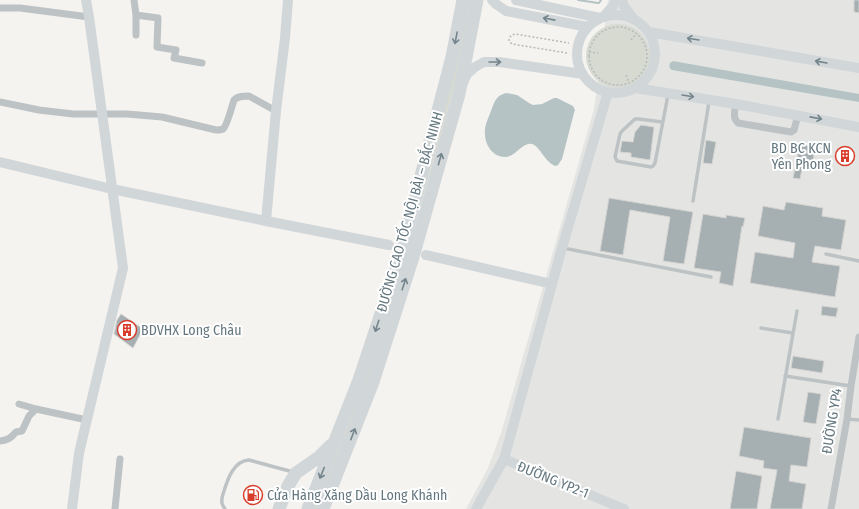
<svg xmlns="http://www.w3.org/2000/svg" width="859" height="509" viewBox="0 0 859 509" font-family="'Fira Sans Condensed',sans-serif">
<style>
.built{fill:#e4e5e3}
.green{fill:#d6dad1}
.water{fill:#b5c3c5}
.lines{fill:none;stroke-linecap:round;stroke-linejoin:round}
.stream{stroke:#b5c3c5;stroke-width:2}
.building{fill:#a6afb2;stroke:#d5d4d2}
.path{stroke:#b7babc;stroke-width:1.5;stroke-dasharray:2 2;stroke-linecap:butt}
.lane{stroke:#bdc2c4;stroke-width:3.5}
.street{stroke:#bdc2c4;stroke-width:7}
.secondary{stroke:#d1d6d9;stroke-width:10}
.highway{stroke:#d1d6d9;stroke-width:13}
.oneway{stroke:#74858c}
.labels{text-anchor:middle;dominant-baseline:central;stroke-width:4;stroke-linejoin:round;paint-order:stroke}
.poi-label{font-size:14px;fill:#64777f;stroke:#fff;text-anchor:start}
.street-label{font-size:14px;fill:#64777f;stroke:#fff}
</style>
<rect width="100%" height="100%" fill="#f4f3f0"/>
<path class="built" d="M608,0h251v509h-393l22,-41 14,-38 92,-321z"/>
<path class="green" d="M468,0h4l-18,88 -75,264 -61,157h-4l36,-89z
M586 56a32 32 0 1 1 64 0a32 32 0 1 1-64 0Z"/>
<path class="water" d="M673,61l186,33v8l-187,-32c-3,-2 -3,-4 -2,-7z
M506,93l11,2 12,8 4,2 9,-1 12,-6h3l16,8 2,4 -1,3 -12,46 -4,6 -2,1c-10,-2 -17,-21 -24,-22 -10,-2 -16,13 -27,13 -12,0 -20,-12 -20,-23 -1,-6 2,-13 4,-18 5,-11 5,-20 17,-23z"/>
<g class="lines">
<path class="stream" d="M578,0l20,3h1l2,-3"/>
</g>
<path class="building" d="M854,0h5v13l-5,-1z
M641,125l13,2 -4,33 -19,-3v-4l-11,-1 2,-11 11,1 2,-10z
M706,140l10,2 -4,22 -9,-1z
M800,144l15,3 -2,14 -9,-2 -4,20 -7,-1z
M837,150l17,3 -1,9 -18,-4z
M609,198l84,14 -9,52 -21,-3 7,-44 -40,-7 -7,45 -23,-4z
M786,202l37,6 -1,8 24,4 -5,30 -26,-4 -3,16 28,4 -5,31 -85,-14 5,-31 38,6 2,-15 -37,-7 5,-30 21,4z
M703,214l23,4v-3l19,3 -2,9 -1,-1 -9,60 -14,-3 2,-11 -27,-4z
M822,306l16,2 -2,9 -15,-2z
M121,314l22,15 -10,19 -19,-14 3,-14z
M793,356l31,5 -2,12 -31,-5z
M808,392l13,2 -5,30 -13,-2z
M744,427l67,11 -4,29 -16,-2 -2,16 17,3 -4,25h-32l7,-39 -14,-2 1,-7 -25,-5z
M736,471l26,5 -5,33h-27z"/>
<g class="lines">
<path class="path" d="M589 56a29 29 0 1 1 58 0a29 29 0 1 1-58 0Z
M631,40l6,-7
M589,52l9,1
M567,53l-55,-9 -3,-3v-3l3,-3 3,-1 54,9
M626,75l3,8"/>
<path class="lane" d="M662,122l-23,-3h-4l-13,12 -2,3 -5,23 2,4 34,6 2,-1 2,-3 13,-68
M693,201l16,-99
M563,248l148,29
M826,254l33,7
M761,328l32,5
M785,376l66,10
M778,419l19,-108
M847,419l12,1
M225,509c-1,-2 -3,-4 -3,-6 -1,-4 1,-9 2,-12 4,-13 10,-30 25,-31l44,12"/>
<path class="street" d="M134,0l2,15 22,3 -1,29 19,3 -2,8 28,5
M0,8h20l69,9
M136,35v-20
M0,102l39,8 34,4h54l35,3 54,13c2,0 5,0 7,-1 4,-3 9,-23 11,-29 4,-4 9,-4 15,-4l27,15
M736,104c-1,7 -4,13 2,19l53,9 3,-2 4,-15
M19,404l17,5 51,11
M0,441c8,-1 11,-3 16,-9l6,-1 7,-15 7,-7
M115,509l5,-50
M831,509l16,-90 4,-33 8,-49"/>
<path class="secondary" d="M492,0l4,4 10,7 82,16
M516,0l84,18
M622,0l2,6 9,12
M577 54a39 39 0 1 1 78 0a39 39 0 1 1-78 0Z
M604,16l9,-10 3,-6
M649,32l82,14 128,22
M463,83l4,-9 8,-7 9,-5h15l84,12
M635,88l101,16 123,23
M0,162l112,27 154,32 123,24
M266,221l10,-110 9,-73 3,-38
M426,255l126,29
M504,459l120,50
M72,509l7,-56 44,-185 -34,-251 -3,-17
M476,509l28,-50 58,-211 46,-156"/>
<path class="highway" d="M279,509l9,-23 8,-13 23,-16 12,-12
M308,509l51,-129 42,-127 51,-196 11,-57
M323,509l50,-127 40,-125 46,-163 18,-94"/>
</g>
<defs><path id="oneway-shaft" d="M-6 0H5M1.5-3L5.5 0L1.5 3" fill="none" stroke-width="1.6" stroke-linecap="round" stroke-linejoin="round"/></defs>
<g class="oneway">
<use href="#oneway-shaft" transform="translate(549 19) rotate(-169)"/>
<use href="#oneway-shaft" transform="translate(456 38) rotate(101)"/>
<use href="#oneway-shaft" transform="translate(693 39) rotate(-171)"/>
<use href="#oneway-shaft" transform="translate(495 62)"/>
<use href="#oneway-shaft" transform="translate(821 62) rotate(-170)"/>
<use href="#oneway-shaft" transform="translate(688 96) rotate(9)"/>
<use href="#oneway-shaft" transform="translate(816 118) rotate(11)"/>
<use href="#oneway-shaft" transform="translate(440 159) rotate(-74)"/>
<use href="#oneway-shaft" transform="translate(404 284) rotate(-72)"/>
<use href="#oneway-shaft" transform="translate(377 326) rotate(108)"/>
<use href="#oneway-shaft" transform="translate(353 434) rotate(-69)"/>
<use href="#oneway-shaft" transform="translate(322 473) rotate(112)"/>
</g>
<defs>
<symbol id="building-ring" viewBox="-11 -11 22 22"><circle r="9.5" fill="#fff" stroke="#d83d2b" stroke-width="1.5"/><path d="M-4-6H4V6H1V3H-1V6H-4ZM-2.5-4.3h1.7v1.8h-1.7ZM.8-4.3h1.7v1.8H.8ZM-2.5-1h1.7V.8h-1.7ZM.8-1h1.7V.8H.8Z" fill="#d83d2b"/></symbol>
<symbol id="fuel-ring" viewBox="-11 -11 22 22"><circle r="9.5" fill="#fff" stroke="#d83d2b" stroke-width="1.5"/><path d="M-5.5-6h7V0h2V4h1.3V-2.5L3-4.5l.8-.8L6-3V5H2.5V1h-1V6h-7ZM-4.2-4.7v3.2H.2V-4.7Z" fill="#d83d2b"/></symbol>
</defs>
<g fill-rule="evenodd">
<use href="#building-ring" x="834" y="145" width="22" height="22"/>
<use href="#building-ring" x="116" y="319" width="22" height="22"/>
<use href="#fuel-ring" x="242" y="484" width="22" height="22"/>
</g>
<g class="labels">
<g class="poi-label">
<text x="831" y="148" text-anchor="end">BD BC KCN<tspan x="831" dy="16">Yên Phong</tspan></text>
<text x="141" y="330">BDVHX Long Châu</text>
<text x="267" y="495">Cửa Hàng Xăng Dầu Long Khánh</text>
</g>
<g class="street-label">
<text transform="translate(410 212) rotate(-74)">ĐƯỜNG CAO TỐC NỘI BÀI – BẮC NINH</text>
<text transform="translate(832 421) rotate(-81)">ĐƯỜNG YP4</text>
<text transform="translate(553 480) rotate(22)">ĐƯỜNG YP2-1</text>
</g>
</g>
</svg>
